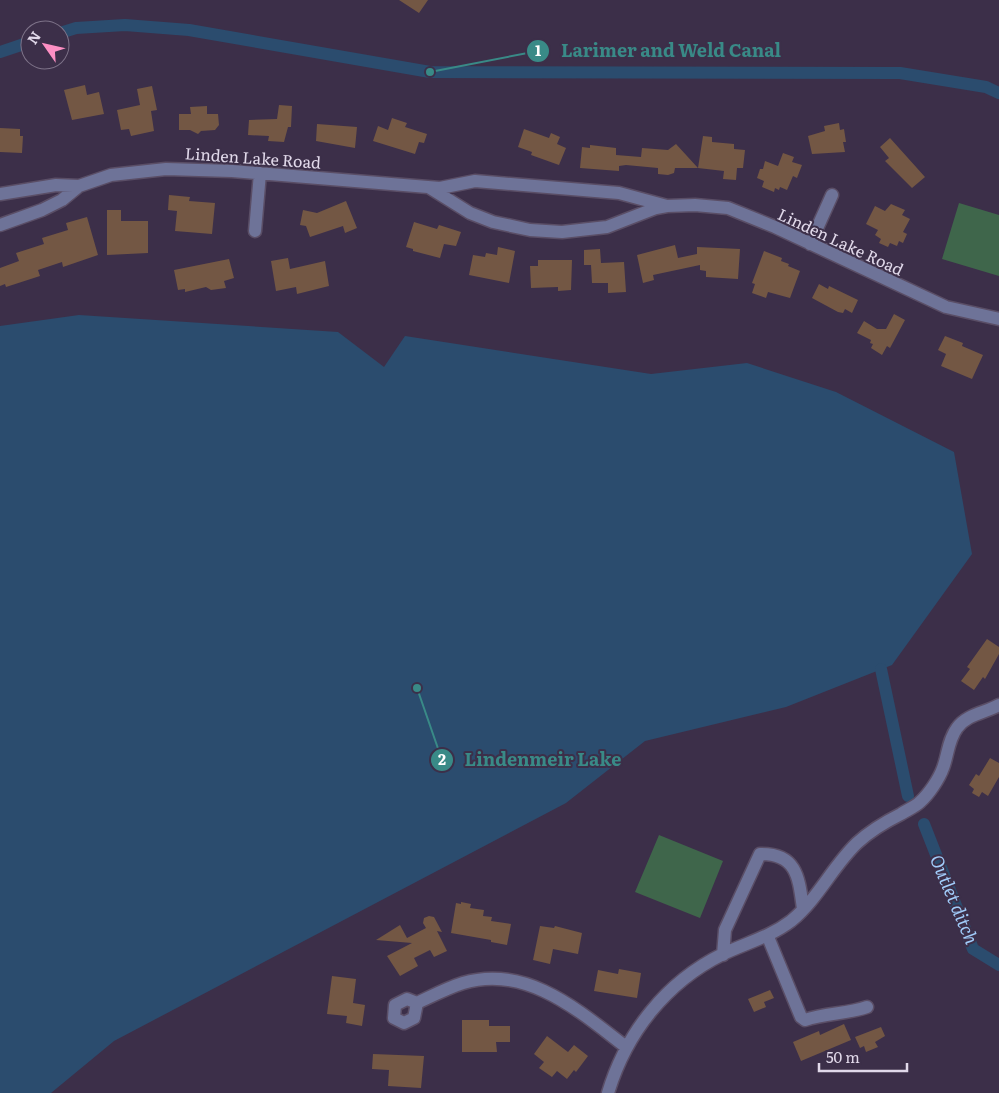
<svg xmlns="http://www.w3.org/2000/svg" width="999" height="1093" viewBox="0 0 999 1093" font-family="Literata,serif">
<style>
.green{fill:#3f664b}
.water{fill:#2b4c6e}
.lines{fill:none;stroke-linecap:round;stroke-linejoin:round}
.canal{stroke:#2b4c6e;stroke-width:12}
.building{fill:#735744}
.minor-casing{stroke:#5a4e66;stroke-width:15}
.minor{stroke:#6e7398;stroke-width:12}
.labels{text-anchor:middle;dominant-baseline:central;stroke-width:4;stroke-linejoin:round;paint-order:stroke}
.street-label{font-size:16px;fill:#e1d9ea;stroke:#3c2f49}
.water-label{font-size:18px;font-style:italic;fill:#a1ccfa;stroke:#3c2f49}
.leader{fill:none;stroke:#398a87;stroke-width:2}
.callout-dot{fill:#398a87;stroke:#3c2f49;stroke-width:2}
.mark-label{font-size:15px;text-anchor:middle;font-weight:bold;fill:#fff}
.callout-label{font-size:18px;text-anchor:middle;font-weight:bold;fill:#398a87;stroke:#3c2f49;stroke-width:4;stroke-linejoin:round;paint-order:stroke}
</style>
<rect width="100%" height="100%" fill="#3c2f49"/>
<path class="green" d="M959,203l40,12v61l-57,-17z
M659,835l64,26 -23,57 -65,-26z"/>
<path class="water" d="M79,315l259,17 46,35 21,-31 246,38 96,-11 89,29 118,60 18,102 -80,111 -106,42 -141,34 -79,62 -452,238 -63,52h-51v-767z"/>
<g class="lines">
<path class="canal" d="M60,33l16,-5 49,-3 64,5 241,42 470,1 86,14 13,6
M0,52l30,-10
M881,669l27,127
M924,824l49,125 26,16"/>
</g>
<path class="building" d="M399,0h29l-9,13z
M85,85l2,10 12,-3 5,22 -32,6 -8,-30z
M152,86l5,24 -6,1 3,20 -23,5 -2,-7 -8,1 -4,-20 23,-5 -3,-16z
M279,105l13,1 -1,21h-3l-4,15 -16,-1 1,-5 -21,-1 1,-15 28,-1z
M207,106v8h11l1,11 -4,5 -14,1 -3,3 -8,-4h-11v-16h12l-1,-7z
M392,118l15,5 -2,4 22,7 -3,9 -5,-1 -4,12 -42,-13 5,-15 10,4z
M839,123l1,7 4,-1 2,13h-3l2,10 -33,2 -4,-18 17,-5 -1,-5z
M317,124l40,3 -2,21 -39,-7z
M0,128l20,1v7h3l-1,17 -22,-1z
M524,129l25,9 2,-5 9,4 -3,7 9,4 -7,17 -28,-10 1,-3 -14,-5z
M703,136l9,1v5l22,2v5l11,1 -2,18h-6l-1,12 -13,-1 1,-8 -26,-3z
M890,138l35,39 -13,11 -27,-27 4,-3 -9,-11z
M676,144l22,24h-23l-1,5 -6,2 -10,-1v-6l-32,-3 -7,1v5l-39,-3 2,-21 8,1v-3l26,3v7l25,2 1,-9 26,2z
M783,153l11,4 -2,5 10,3 -5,13 -4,-2 -6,14 -7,-3 -1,3 -4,-2 -1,4 -12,-5 2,-6 -7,-3 3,-9h3l2,-8 13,5z
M169,195l21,2 -1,4 26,2 -3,31 -37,-3 2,-20 -9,-1z
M346,201l11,27 -12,5 -2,-7 -33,11 -4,-11 -6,-1 3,-15 14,3z
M891,204l14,6 -3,5 8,4 -7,13 4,2 -4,9 -4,-2 -2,5 -7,-3 -2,4 -9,-4 2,-4 -6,-4 3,-5 -12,-6 9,-18 10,5z
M107,210h14v11h27v32l-41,2z
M87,217l11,38 -35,12 -1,-5 -24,8 2,6 -34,11 -1,-3 -5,2v-18l19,-7 -3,-8 28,-9 -2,-6 26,-8 -2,-7z
M414,222l23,7 2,-4 22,7 -5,14 -12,-2 -4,14 -27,-7v-2l-7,-2z
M675,245l3,13 19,-4v-7l43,2 -2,30 -32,-2v-6l-6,-1v-5l-47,10 1,5 -11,3 -6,-28z
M498,247l17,4 -6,32 -40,-8 4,-20 12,2 1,-4 11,2z
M600,249l1,14 23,-1 2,30 -18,1v-10h-16l-1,-18h-7v-15z
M764,251l18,7 -1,3 8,3 -1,2 12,5 -10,27 -22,-6 -2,6 -14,-5 3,-9 -3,-1z
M288,258l2,11 35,-8 4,25 -32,8 -1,-7 -20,4 -5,-30z
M229,259l5,19 -10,3 2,7 -15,2 -5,-3 -21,5v-3l-7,1 -4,-20z
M538,260h34l-1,30 -13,1v-4l-27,1 -1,-22h8z
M819,284l9,5 1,-3 29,14 -6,13 -7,-4 -2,4 -5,-1 -26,-14z
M894,314l11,6 -15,28 -3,-2 -5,9 -11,-7 2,-4 -3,-1 1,-3 -14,-7 7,-12 13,8h9z
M945,336l18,7 -1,3 21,9 -11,24 -31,-13 5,-12 -8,-4z
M987,639l12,8v7l-14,25 -2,-2 -9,13 -13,-9 9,-12 -3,-2z
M990,758l9,5v14l-11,19 -6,-4 -3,5 -7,-4 2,-4 -5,-4 7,-11 3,2z
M461,902l10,2 -1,4 14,2 -1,6 9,1 -1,4 20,3 -4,21 -16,-3v-2l-40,-7 5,-30 5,1z
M429,916l5,1 8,15 -5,-1 10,20 -13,6 -4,-7 -16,8 4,8 -18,10 -13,-20 25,-13 -36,-3 24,-15 7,13 19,-10 -3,-5 1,-5z
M540,926l14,2 1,-2 27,7 -4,21 -25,-5 -3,15 -17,-4z
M619,969l22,4 -4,25 -43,-7 4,-21 20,4z
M332,976l24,3 -3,24 12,2 -3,21 -16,-3 1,-7 -20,-2z
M770,990l4,8 -10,4 2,5 -12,5 -6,-13z
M462,1020h27v6h21v16h-14l1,10h-35z
M844,1024l7,16 -50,21 -8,-19 26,-11 1,4z
M881,1027l4,9 -10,6 3,5 -12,5 -2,-6 -4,2 -5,-11z
M547,1036l21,16 6,-7 14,11 -12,16 -2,-2 -7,9 -10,-8 -5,6 -13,-9 5,-6 -10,-8z
M373,1054l51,2 -3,32 -33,-2 1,-16 -17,-1z"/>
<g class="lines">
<defs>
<path id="minor" d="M430,188l40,25 23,9 37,8 32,2 45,-5 49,-19 11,-2 28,-1 33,3 47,19 171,80 53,12
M0,194l56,-9 23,1
M0,225l42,-15 20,-10 17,-14 32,-11 55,-6 66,2 208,17 35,-7 144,12 48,13
M255,231l5,-58
M810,244l22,-49
M768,937l33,80 4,3c21,-7 42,-6 62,-13
M723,955l2,-25 35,-76c38,-1 39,26 43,55
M417,1003l-3,15 -10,5 -10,-5 1,-13 12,-6 10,4c15,-7 30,-15 46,-20 64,-19 116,28 163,64
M608,1093c18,-60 58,-111 115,-139 23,-11 47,-17 68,-33 27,-22 41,-54 66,-78 13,-12 28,-21 44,-29 6,-4 14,-7 19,-12 9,-8 19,-23 23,-34 5,-13 5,-28 14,-40 10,-14 28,-15 42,-23"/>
</defs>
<use href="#minor" class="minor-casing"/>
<use href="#minor" class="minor"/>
</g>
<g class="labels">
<g class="street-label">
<text transform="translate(253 157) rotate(4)">Linden Lake Road</text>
<text transform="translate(841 241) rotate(25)">Linden Lake Road</text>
</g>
<g class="water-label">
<text transform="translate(955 899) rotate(67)">Outlet ditch</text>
</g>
</g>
<path class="leader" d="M430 72L538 51M417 688L442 760"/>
<g class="callout-dot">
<circle cx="430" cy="72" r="5"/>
<circle cx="417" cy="688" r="5"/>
<circle cx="538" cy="51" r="12"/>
<circle cx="442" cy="760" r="12"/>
</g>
<g class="mark-label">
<text x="538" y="56">1</text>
<text x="442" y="765">2</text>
</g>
<g class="callout-label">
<text x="671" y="57">Larimer and Weld Canal</text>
<text x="543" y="766">Lindenmeir Lake</text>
</g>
<g transform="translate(45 45) rotate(304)"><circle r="24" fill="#3c2f49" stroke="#7e7389"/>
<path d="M0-4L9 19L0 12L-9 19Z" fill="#fc8fc3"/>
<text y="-8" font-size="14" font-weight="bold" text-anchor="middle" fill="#e1d9ea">N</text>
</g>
<path d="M819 1063v8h88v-8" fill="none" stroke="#e1d9ea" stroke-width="2.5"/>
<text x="826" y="1063" font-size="15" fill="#e1d9ea" stroke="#3c2f49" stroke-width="4" paint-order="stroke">50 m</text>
</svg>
